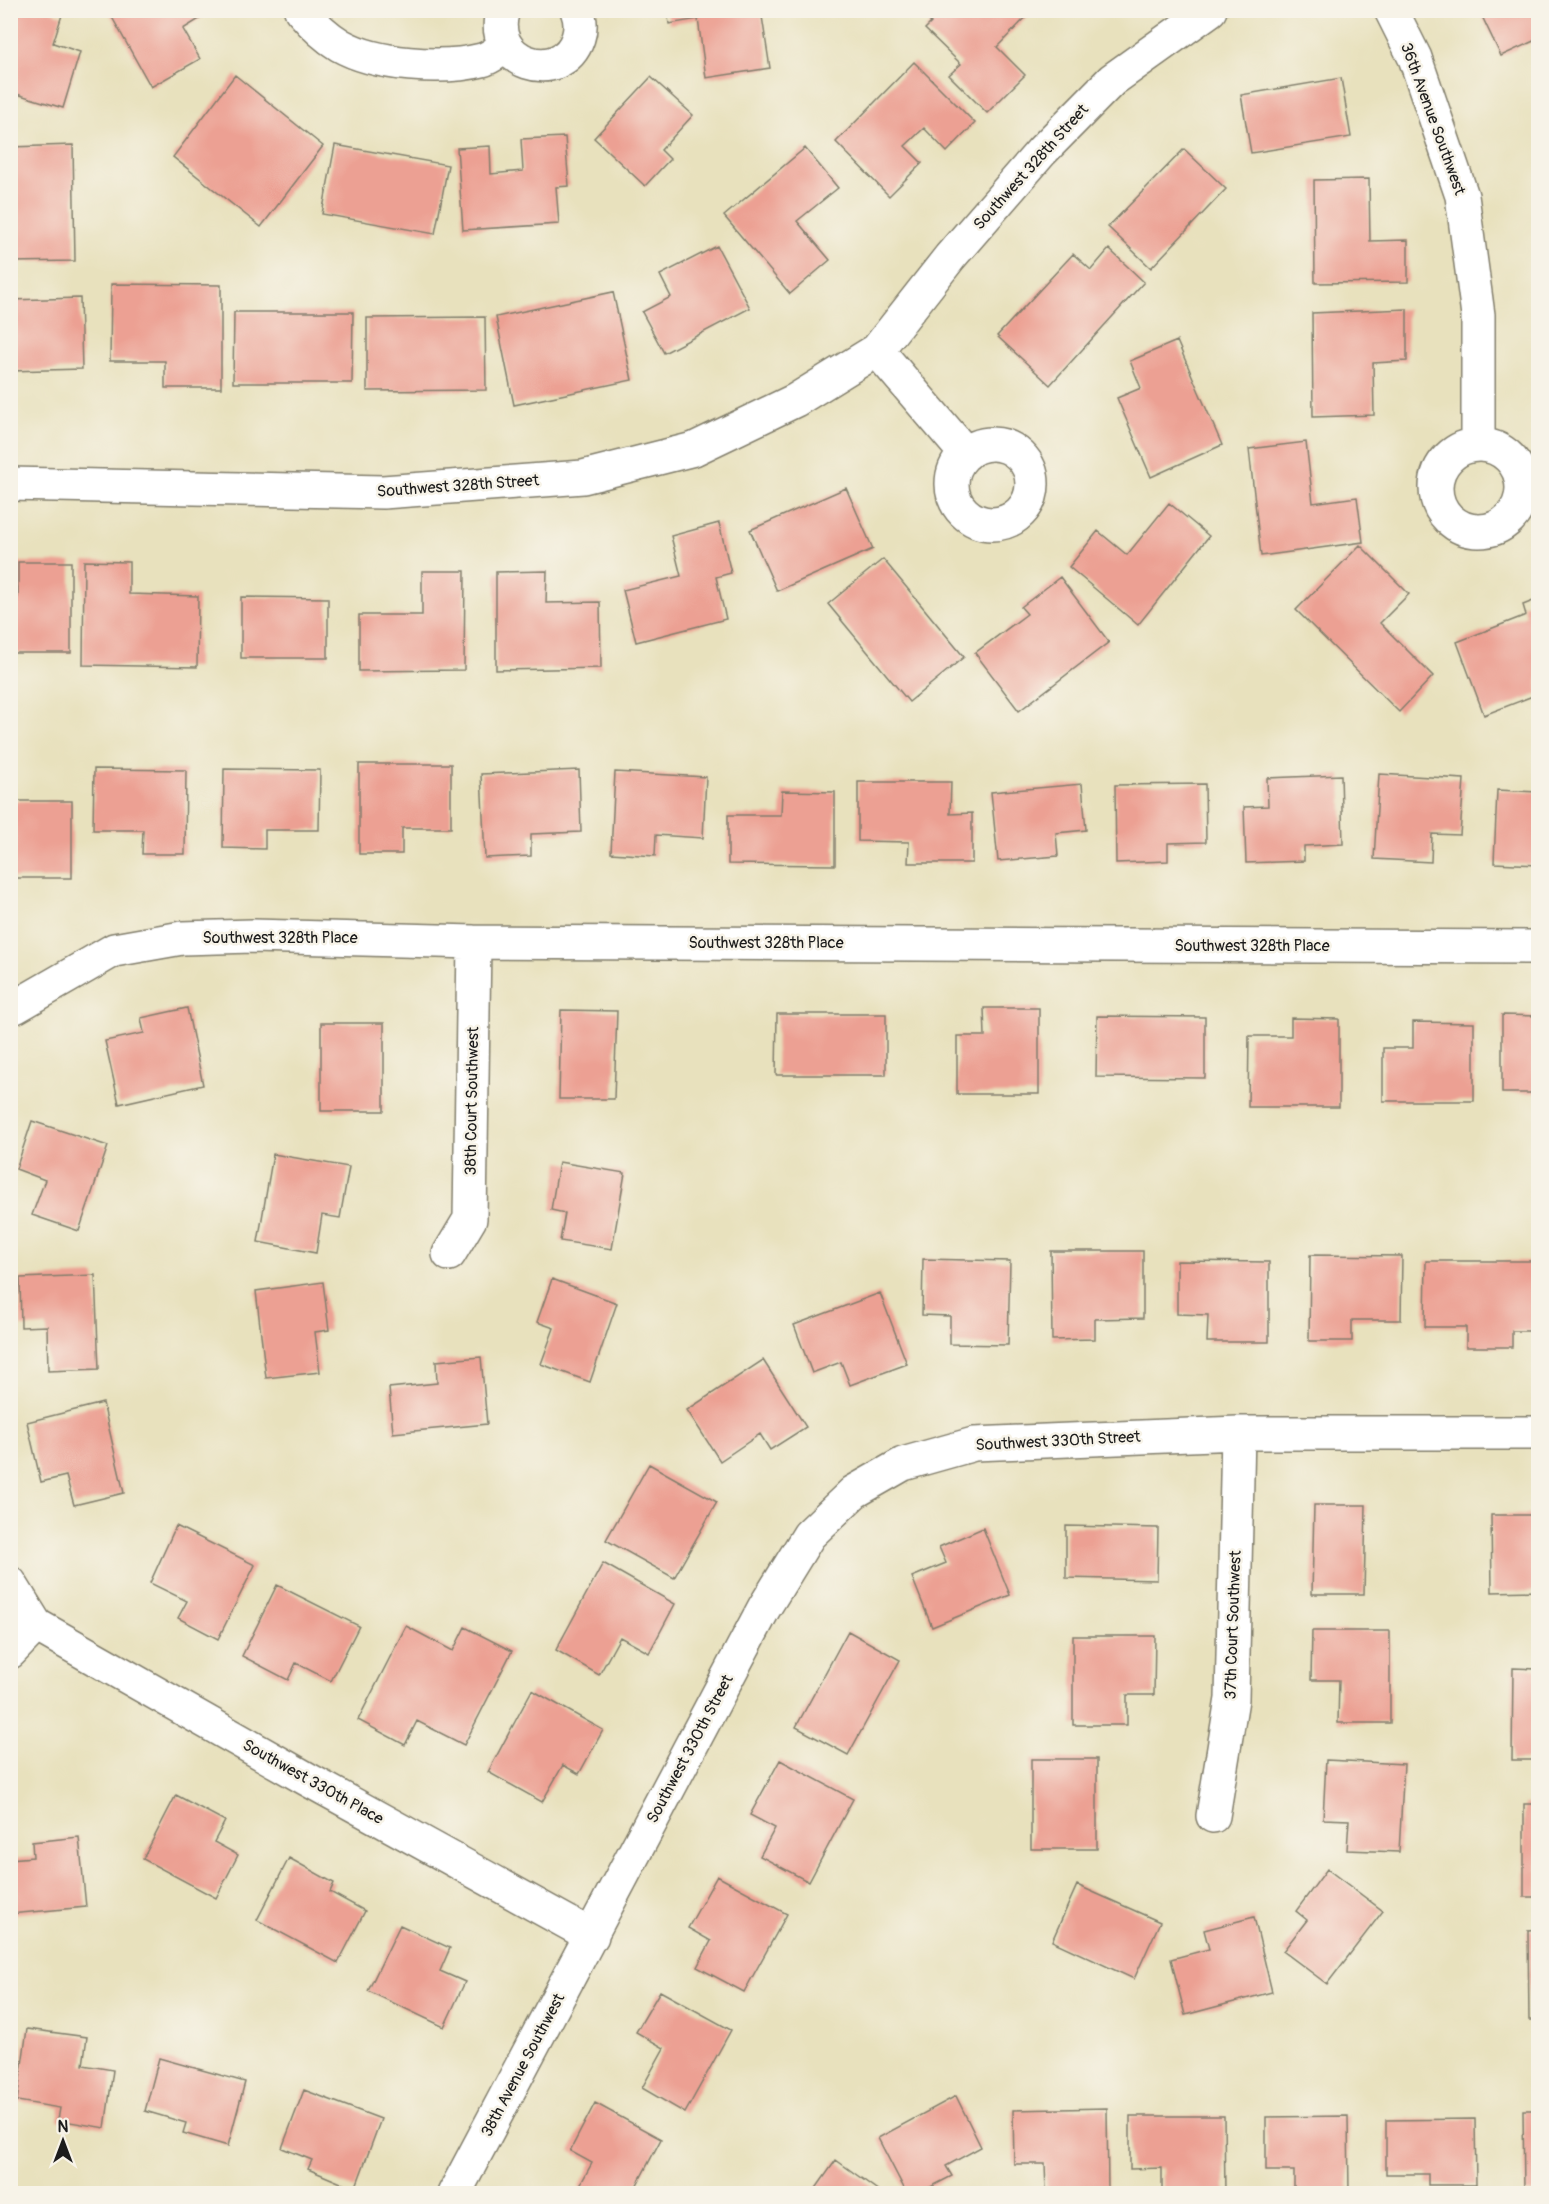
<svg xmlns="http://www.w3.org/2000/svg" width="1549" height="2204" viewBox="0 0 1549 2204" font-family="Pangolin,sans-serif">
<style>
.building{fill:#eca093}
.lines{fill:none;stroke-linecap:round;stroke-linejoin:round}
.minor-casing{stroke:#827e6c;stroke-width:36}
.minor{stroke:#fff;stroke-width:33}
.labels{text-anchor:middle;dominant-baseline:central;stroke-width:5;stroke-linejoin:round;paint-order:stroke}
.street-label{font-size:16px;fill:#1c1c1c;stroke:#f7f3e8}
</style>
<rect width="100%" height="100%" fill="#f7f3e8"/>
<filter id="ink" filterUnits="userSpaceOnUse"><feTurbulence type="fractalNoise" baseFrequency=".0167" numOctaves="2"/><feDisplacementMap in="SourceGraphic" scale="12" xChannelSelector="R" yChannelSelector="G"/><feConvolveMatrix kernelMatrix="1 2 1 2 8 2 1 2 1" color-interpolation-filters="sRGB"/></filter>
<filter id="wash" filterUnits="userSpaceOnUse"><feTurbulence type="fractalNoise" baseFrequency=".008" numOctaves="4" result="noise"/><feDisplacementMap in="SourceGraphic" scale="24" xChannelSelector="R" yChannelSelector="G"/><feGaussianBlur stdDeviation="1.35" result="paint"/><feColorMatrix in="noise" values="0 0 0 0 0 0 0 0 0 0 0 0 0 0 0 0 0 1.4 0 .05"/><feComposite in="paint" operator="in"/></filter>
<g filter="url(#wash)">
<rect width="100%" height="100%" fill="#e8e1bd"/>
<g id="blocks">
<path class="building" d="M10,10h37l15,5 -9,28 27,9 -17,56 -53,-16z
M108,10h106l-31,19 17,30 -49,28z
M667,10h94l9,58 -64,10 -8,-59 -29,5z
M919,10h114l-36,37 28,28 -38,38 -38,-38 12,-11 -36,-35 6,-6z
M1479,10h59v14l-3,1 3,7v7l-37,17z
M914,62l61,61 -28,29 -23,-24 -19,18 17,17 -33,33 -53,-54z
M235,75l88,71 -62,81 -88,-70z
M651,77l42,38 -32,35 9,9 -25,27 -51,-48z
M1341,78l10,59 -100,16 -10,-58z
M565,137l4,49 -13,1 3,37 -96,6 -6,-82 33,-2 1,28 32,-3 -2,-32z
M73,145l2,116 -65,1v-115z
M335,145l113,20 -13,69 -113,-20z
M805,148l33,40 -41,33 33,39 -40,34 -66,-78z
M1184,149l42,40 -75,79 -43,-41z
M1369,179l1,62 38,-1v42l-93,1 -1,-103z
M717,246l33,62 -86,45 -22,-41 29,-15 -11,-22z
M1109,249l35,33 -94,103 -53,-49 76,-82 18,16z
M111,284l110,1v103h-56v-27h-55z
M613,292l19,88 -118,25 -18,-88z
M80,298l2,71 -72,2v-71z
M1407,309v52l-34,2 1,52 -61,2 -1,-104z
M234,312h119l-1,71h-119z
M485,317l1,73 -119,1v-73z
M1177,341l45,104 -71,32 -34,-79 24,-10 -11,-27z
M1306,442l7,61 44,-6 6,45 -102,14 -12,-107z
M846,488l27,61 -96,42 -27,-61z
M1169,503l40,33 -71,89 -69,-58 29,-36 29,24z
M719,523l12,50 -15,4 10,42 -90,23 -13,-52 58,-14 -10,-40z
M1360,545l49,49 -29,29 53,53 -34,36 -103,-102z
M883,559l81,98 -55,45 -81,-98z
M84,561l45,1v32l69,2 -1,71 -114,-2z
M18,562h53v91h-61v-56h8z
M422,571h43l-1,99 -105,1v-56h63z
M547,571l-1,32 54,-1 1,66 -105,2v-98z
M1060,577l49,65 -90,69 -44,-58 52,-39 -6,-7z
M241,597l87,1v60h-87z
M1538,599v95l-54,21 -27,-73 69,-27 -3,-10z
M359,764h92v64h-49v26h-43z
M94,769l92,1 -1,84h-43l1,-24h-50z
M224,769l96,1 -1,60h-54v19l-42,-1z
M579,770l2,62 -50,2v22l-46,2 -4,-84z
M615,772l91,5 -3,61 -47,-3 -1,21 -44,-3z
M1379,774l85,5 -4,56 -28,-1 -1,28 -57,-3z
M1341,775l2,69 -39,2v15l-58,2 -2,-56 24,-1 -1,-28z
M858,782h93l-1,32 22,-1v50h-64l1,-21 -51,-1z
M1082,784l4,46 -30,3 2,23 -60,5 -7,-69z
M1205,784l1,58 -38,1v18l-52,2 -1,-78z
M1497,790l41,2v73l-44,-2z
M782,791l53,1v73l-107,-1v-49h53z
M10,801h62v77h-62z
M187,1008l16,77 -84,19 -14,-63 39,-8 -3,-15z
M984,1008h55v86h-82v-58h28z
M561,1010l56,1 -3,88h-55z
M777,1014h109v61h-110z
M1502,1015l36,1v77h-36z
M1097,1016l108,1v61l-109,-1z
M1291,1018l48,1v88h-91l1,-71h42z
M1413,1022l61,1v78h-91v-53h30z
M321,1023h63v88h-63z
M32,1121l76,25 -29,85 -47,-16 13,-35 -29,-11z
M273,1154l76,13 -9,51 -18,-3 -6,38 -58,-11z
M559,1162l66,11 -13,76 -52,-8 5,-28 -14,-3z
M1051,1251h92v67l-48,1v20l-43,1z
M1310,1255l92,1 -1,64h-49v21h-43z
M923,1259l87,2 -2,84 -58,-1v-28l-28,-1z
M1177,1261l92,1v80h-62l1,-27 -31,-1z
M1426,1261h112v70h-26v16h-46v-20h-41z
M95,1275l4,94 -51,2 -1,-45 -26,1 -1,-49z
M552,1279l65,24 -27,79 -49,-18 13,-36 -17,-6z
M323,1282l6,48 -14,2 5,40 -54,6 -10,-87z
M880,1293l27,71 -57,21 -9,-23 -29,11 -18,-48z
M481,1357l6,67 -94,9 -4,-45 48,-5 -1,-22z
M763,1360l43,67 -36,23 -10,-16 -40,27 -33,-51z
M103,1403l21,90 -50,12 -8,-29 -25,6 -14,-60z
M649,1464l68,38 -43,76 -68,-38z
M1314,1505h52l-2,89h-52z
M1491,1515h47v76l-46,1z
M176,1526l79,39 -37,74 -40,-21 9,-17 -37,-18z
M1066,1526l92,2 -1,52 -91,-2z
M983,1528l27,67 -78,32 -20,-50 34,-14 -7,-16z
M603,1563l72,41 -26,49 -29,-16 -21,38 -43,-25z
M277,1585l82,41 -28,55 -35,-18 -8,17 -46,-24z
M406,1626l47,25 12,-24 47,24 -48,94 -47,-24 -12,24 -47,-25z
M848,1631l52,29 -52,95 -52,-28z
M1312,1631h78v92h-52l1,-43h-28z
M1073,1636h82l-1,59h-27v30h-54z
M1513,1668l25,1v91h-26z
M532,1690l71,40 -24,44 -16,-9 -21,37 -54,-30z
M1031,1759h66v90h-66z
M780,1760l73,39 -44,83 -49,-26 15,-28 -25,-13z
M1326,1760l78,4 -5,88 -52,-2 2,-30 -26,-1z
M176,1795l49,26 -11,21 24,13 -22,43 -73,-39z
M1524,1804h14v93h-14z
M79,1837l7,70 -76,7v-55l23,-2 -1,-15z
M289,1858l45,25 -4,9 35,19 -27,52 -81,-43z
M1327,1869l56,42 -56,73 -44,-33 24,-31 -11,-9z
M717,1876l70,38 -43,78 -47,-25 14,-26 -23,-13z
M1077,1885l83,37 -26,57 -82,-38z
M1254,1917l18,75 -87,23 -14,-56 38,-10 -5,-19z
M400,1925l50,23 -10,23 25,11 -21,45 -76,-36z
M1538,1929v91h-9l-1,-90z
M660,1991l71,39 -46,83 -43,-25 22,-40 -28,-16z
M27,2029l60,8 -4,28 30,5 -8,58 -47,-8 2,-12 -43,-7z
M159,2058l86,24 -17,64 -45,-13 3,-10 -41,-12z
M304,2090l77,29 -26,70 -47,-20 4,-9 -30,-12z
M956,2096l25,51 -35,19 6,10 -35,18h-10l-29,-56z
M595,2103l66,36 -29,55h-41l-12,-7 13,-24 -22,-12z
M1107,2108l1,82 -62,1 -1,-27h-31l-1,-54z
M1523,2110h15v82h-14z
M1130,2116h94l1,78h-63v-26l-32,1z
M1348,2116l1,78h-55v-23h-28v-54z
M1475,2119l1,66h-48v-11h-42v-54z
M836,2160l47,34h-71z"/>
</g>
</g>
<g filter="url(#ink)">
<use href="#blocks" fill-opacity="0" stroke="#827e6c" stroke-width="1.5"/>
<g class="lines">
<defs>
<path id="minor" d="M301,10c11,13 24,26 39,35 35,20 102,25 142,15 8,-2 16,-9 24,-14
M503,10c-18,53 59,77 75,28 3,-9 3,-18 -1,-28
M1391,10l24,48 47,138 16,119v130
M877,350l89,104
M952 484a40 40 0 1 1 80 0a40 40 0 1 1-80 0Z
M1436 488a43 43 0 1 1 86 0a43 43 0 1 1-86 0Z
M10,484l373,8 200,-15 111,-28 102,-49 81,-50 73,-93 92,-106 70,-71 98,-70
M10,1003l5,4 99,-57 68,-12 71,-2 221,6 1064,5
M449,1254l21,-35 4,-277
M10,1583l26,42 -26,27
M36,1625l271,154 285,157
M1213,1816l19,-117 6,-266
M454,2194l310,-586 45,-73 45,-43 49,-28 71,-20 264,-11h300"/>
</defs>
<use href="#minor" class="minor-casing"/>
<use href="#minor" class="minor"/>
</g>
</g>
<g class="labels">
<g class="street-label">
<text transform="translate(1433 119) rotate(70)">36th Avenue Southwest</text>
<text transform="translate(1031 167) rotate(-48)">Southwest 328th Street</text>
<text transform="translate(458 486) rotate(-4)">Southwest 328th Street</text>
<text x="280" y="938">Southwest 328th Place</text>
<text x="766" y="943">Southwest 328th Place</text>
<text x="1252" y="946">Southwest 328th Place</text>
<text transform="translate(472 1101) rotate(-89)">38th Court Southwest</text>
<text transform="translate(1058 1441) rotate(-3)">Southwest 330th Street</text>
<text transform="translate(1233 1625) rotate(-88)">37th Court Southwest</text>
<text transform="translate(690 1749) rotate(-62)">Southwest 330th Street</text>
<text transform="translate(313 1782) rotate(29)">Southwest 330th Place</text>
<text transform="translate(523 2065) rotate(-62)">38th Avenue Southwest</text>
</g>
</g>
<rect width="1549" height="2204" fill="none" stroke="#f7f3e8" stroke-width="36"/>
<g transform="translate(63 2141)" stroke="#f7f3e8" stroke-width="4.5" paint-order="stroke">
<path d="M0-4.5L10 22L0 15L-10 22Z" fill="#1c1c1c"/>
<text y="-9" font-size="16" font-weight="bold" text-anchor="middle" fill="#1c1c1c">N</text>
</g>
</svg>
